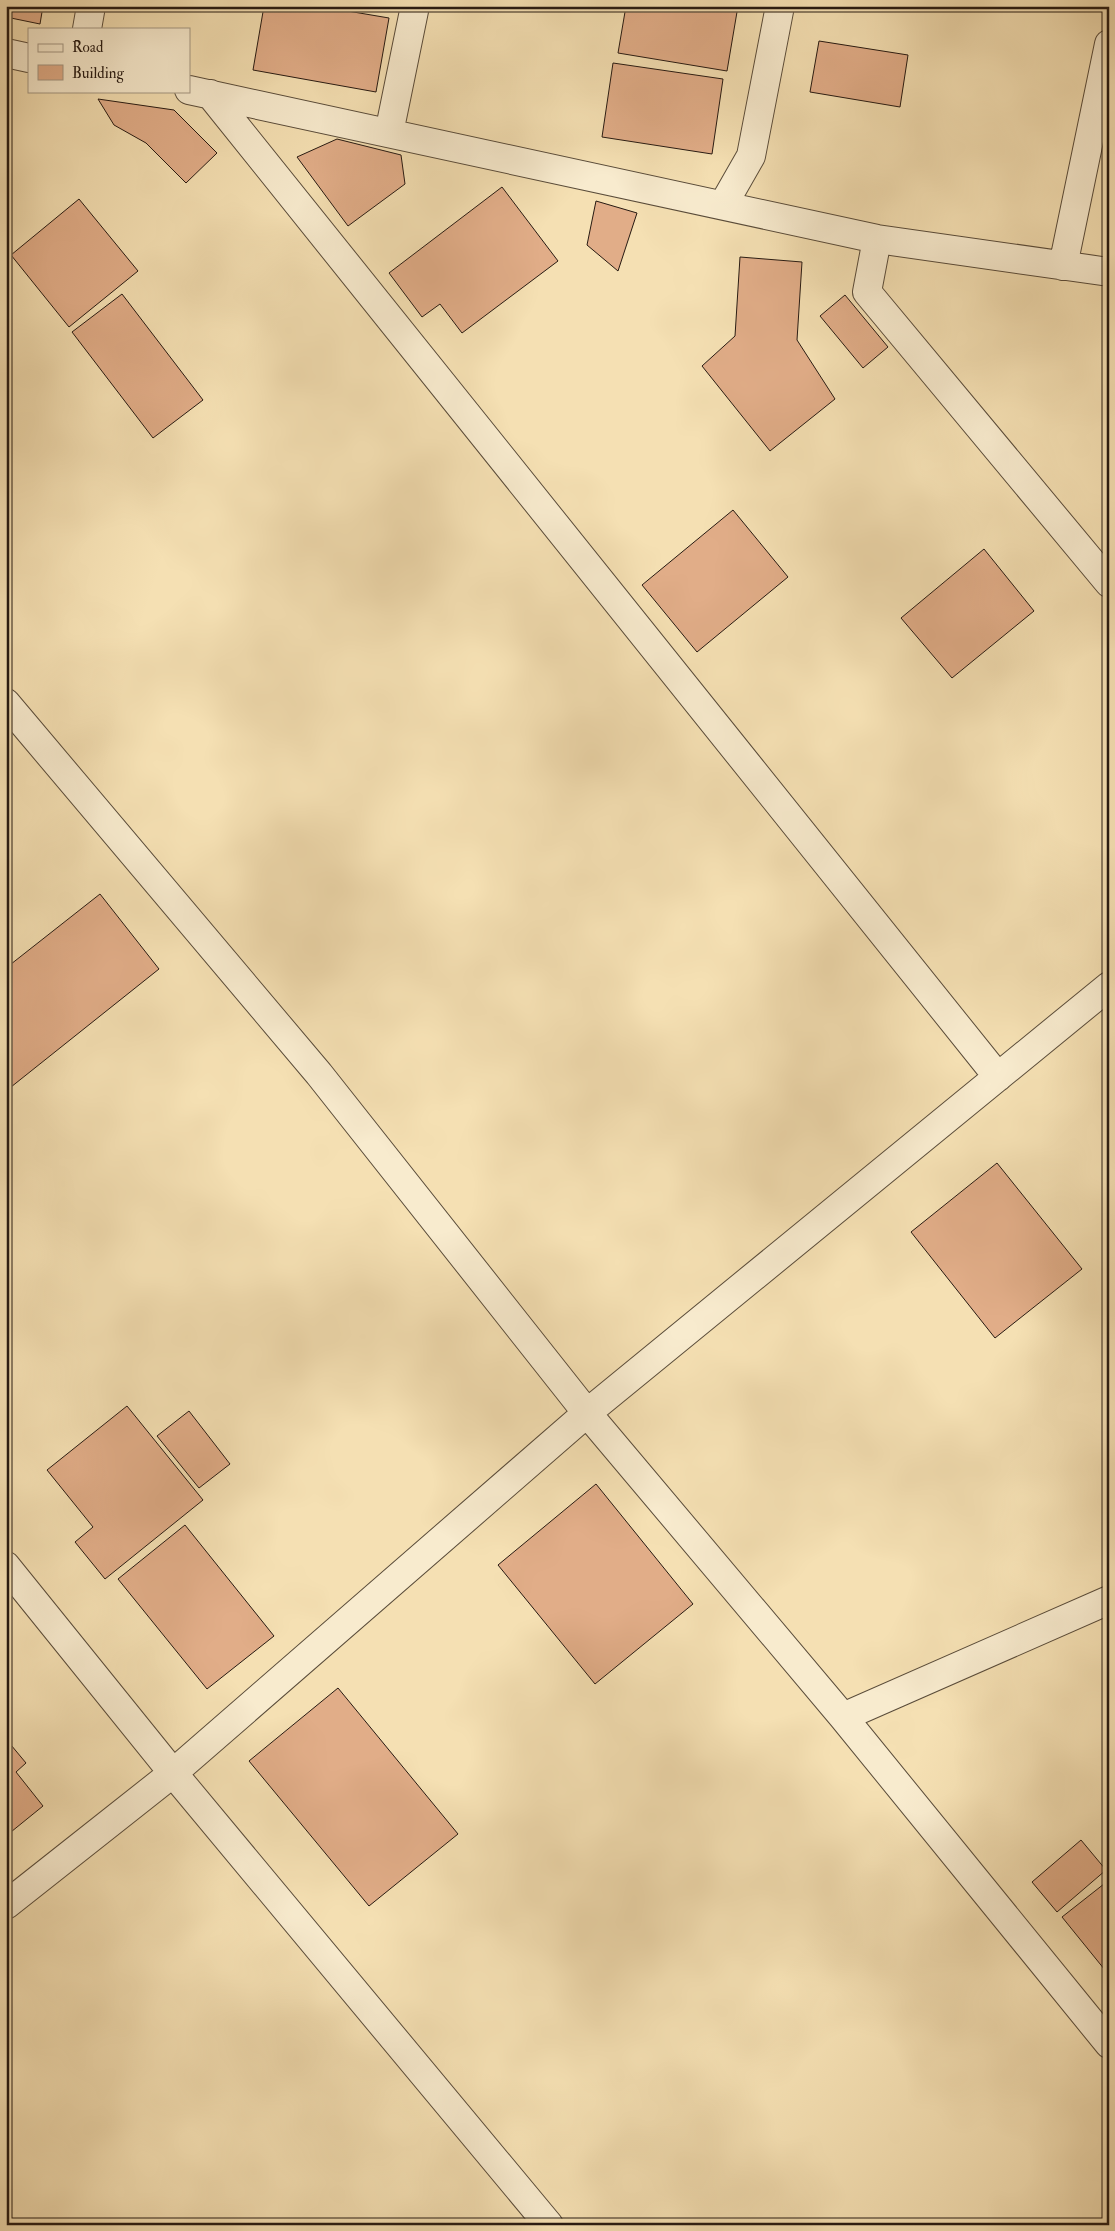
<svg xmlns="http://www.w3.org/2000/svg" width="1115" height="2231" viewBox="0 0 1115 2231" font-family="'IM FELL Double Pica',serif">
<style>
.building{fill:#e1ad88;stroke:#271a12}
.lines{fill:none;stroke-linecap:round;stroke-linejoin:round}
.street-casing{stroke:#5a4c3a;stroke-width:30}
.street{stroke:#f8ebce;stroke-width:28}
</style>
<rect width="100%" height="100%" fill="#f5e0b3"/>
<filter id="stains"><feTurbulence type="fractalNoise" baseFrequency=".004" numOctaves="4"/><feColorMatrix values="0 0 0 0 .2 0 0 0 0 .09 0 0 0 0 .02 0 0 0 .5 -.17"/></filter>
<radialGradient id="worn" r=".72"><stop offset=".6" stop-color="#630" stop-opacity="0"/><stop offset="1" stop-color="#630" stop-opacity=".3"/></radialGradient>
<path class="building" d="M6,6h37l-3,18 -34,-7z
M264,6h54l71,12 -13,74 -123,-22z
M626,6h112l-11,65 -109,-18z
M819,41l89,14 -8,52 -90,-15z
M613,63l110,16 -11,75 -110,-17z
M98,99l76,11 43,43 -31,30 -40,-40 -32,-18z
M337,139l64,16 4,29 -57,42 -51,-69z
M502,187l56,74 -96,72 -22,-29 -18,13 -33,-44z
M79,199l59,72 -69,56 -58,-72z
M596,201l41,12 -19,58 -31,-26z
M740,257l62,5 -5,78 38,59 -65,52 -68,-85 33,-30z
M122,294l81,106 -50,38 -81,-106z
M845,295l43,52 -25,21 -43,-52z
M733,510l55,67 -91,75 -55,-67z
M984,549l50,62 -82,67 -51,-60z
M100,894l59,75 -153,122v-123z
M997,1163l85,106 -87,69 -84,-106z
M127,1406l76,94 -98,79 -30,-37 18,-15 -46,-57z
M189,1411l41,53 -31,24 -42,-52z
M596,1484l97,120 -98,80 -97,-119z
M185,1525l89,111 -67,53 -89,-110z
M338,1688l120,146 -89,72 -120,-145z
M6,1739l20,24 -10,9 27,34 -37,30z
M1081,1840l25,30 -49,42 -25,-30z
M1109,1880v95l-47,-58z"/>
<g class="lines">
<defs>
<path id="street" d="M87,29l4,-23
M6,53l23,5
M189,90l688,149 232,33
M210,94l788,983
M389,133l26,-127
M723,205l28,-49 29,-150
M877,239l-10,53 242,291
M1063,266l46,-222
M6,703l313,371 268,339 256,304 266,327
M6,1566l167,207 376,452
M843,1717l266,-117
M6,1905l167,-132 414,-360 522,-427"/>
</defs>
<use href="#street" class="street-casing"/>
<use href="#street" class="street"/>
</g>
<rect width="1115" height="2231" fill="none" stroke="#f5e0b3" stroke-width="25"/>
<rect x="8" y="8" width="1100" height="2216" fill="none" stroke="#271a12" stroke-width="2.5"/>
<rect x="12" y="12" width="1090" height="2206" fill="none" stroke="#271a12"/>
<rect x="28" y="28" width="162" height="65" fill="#f8ebce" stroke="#a49783"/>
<rect x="38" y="44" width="25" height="8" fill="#f8ebce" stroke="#a49783"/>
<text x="72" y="52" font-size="15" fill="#271a12">Road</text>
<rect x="38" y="65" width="25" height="15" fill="#e1ad88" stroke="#a49783"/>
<text x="72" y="78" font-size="15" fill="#271a12">Building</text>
<rect width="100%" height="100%" filter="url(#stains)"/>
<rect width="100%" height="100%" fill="url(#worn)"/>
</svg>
